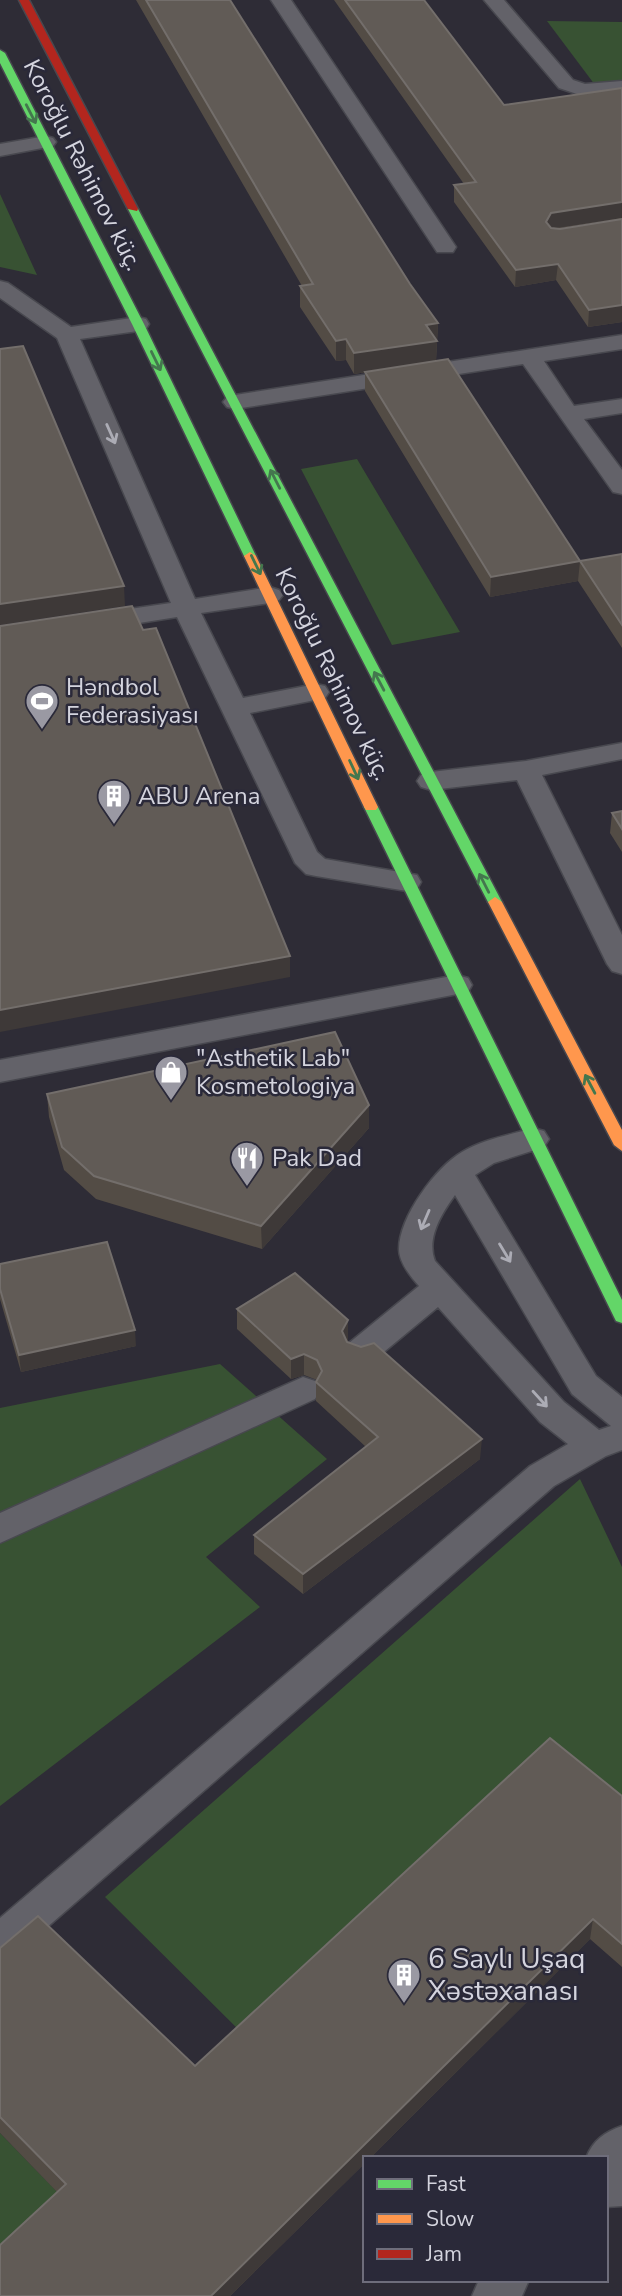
<svg xmlns="http://www.w3.org/2000/svg" width="622" height="2296" viewBox="0 0 622 2296" font-family="'Nunito Sans',sans-serif">
<style>
.green{fill:#385233}
.lines{fill:none;stroke-linecap:round;stroke-linejoin:round}
.lane-casing{stroke:#48484f;stroke-width:3}
.fast-casing{stroke:#48484f;stroke-width:3}
.slow-casing{stroke:#48484f;stroke-width:3}
.jam-casing{stroke:#48484f;stroke-width:3}
.lane{fill:#636269;fill-rule:evenodd}
.fast{fill:#63d668;fill-rule:evenodd}
.slow{fill:#ff974d;fill-rule:evenodd}
.jam{fill:#b3261e;fill-rule:evenodd}
.wall{fill:#534c45;fill-rule:evenodd}
.shaded-wall{fill:#3e3938}
.building{fill:#615b56;stroke:#736e6b;stroke-width:2}
.oneway{stroke:#44774e}
.oneway2{stroke:#acacb5}
.labels{text-anchor:middle;dominant-baseline:central;stroke-width:5;stroke-linejoin:round;paint-order:stroke}
.street-label{font-size:24px;fill:#d4d4de;stroke:#2a2939}
.poi-label{font-size:24px;fill:#d4d4de;stroke:#2a2939;text-anchor:start}
.near-poi-label{font-size:28px;fill:#d4d4de;stroke:#2a2939;text-anchor:start}
</style>
<rect width="100%" height="100%" fill="#2e2c36"/>
<path class="green" d="M547,21l75,1v59l-27,4z
M0,194l37,81 -37,-8z
M357,459l103,173 -68,13 -91,-176z
M220,1364l107,95 -121,98 54,50 -260,199v-398z
M580,1479l42,88v252l-374,220 -143,-142z
M0,2133l68,70 -68,64z"/>
<g class="lines">
<defs>
<path id="lane" d="M271,0h20l165,247 -3,5h-16z
M484,0h20l69,80 12,4 37,-3v12l-39,3 -24,-8z
M46,136l7,2 3,4 -3,4 -53,10v-12z
M0,281l8,2 63,44 67,-10 8,2 3,5 -3,5 -8,2 -58,8 115,260 75,-12 9,3 4,5 -4,5 -9,3 -69,10 42,85 73,-14 9,2 4,6 -4,6 -75,15 67,139 8,7 92,16 4,7 -4,7 -10,2 -91,-15 -10,-2 -11,-11 -118,-246 -82,13 -9,-3 -4,-5 4,-5 9,-3 76,-11 -114,-265 -57,-40z
M622,335v14l-78,12 30,45 48,-7v14l-38,6 38,51v24l-9,-2 -90,-128 -288,45 -8,-2 -4,-5 4,-5 8,-2z
M622,743v16l-80,16 80,160v39l-10,-3 -5,-7 -90,-184 -86,10 -10,-3 -4,-6 4,-6 10,-3 95,-11z
M457,975l11,3 4,7 -4,7 -468,90v-22z
M533,1128l11,3 5,8 -5,8 -50,16 -19,12 121,201 26,21v53l-16,6 -52,30 -540,470 -14,5v-43l530,-452 38,-22 -28,-22 -102,-115 -65,54 -12,4 -12,-4 -5,-9 5,-9 70,-57c-9,-10 -20,-24 -20,-37 0,-32 37,-82 63,-97 21,-13 48,-17 71,-24zM455,1195l117,199 39,32 -12,4 -35,-28 -129,-141c-9,-23 7,-48 20,-66z
M303,1377l12,4 5,9 -5,9 -315,144v-30z
M622,2126v80l-16,1v-49h-20c7,-18 19,-26 36,-32z
M479,2280h50l-7,16h-50z"/>
<path id="fast" d="M0,50l5,3 139,271 112,232 -2,3h-8l-2,-3 -112,-232 -132,-261z
M133,206l5,3 364,693 -2,3 -5,2 -7,-5 -360,-693z
M371,803l7,4 244,493v23l-6,-2 -2,-4 -250,-510z"/>
<path id="slow" d="M250,552l6,4 122,251 -2,3h-10l-2,-3 -120,-251z
M495,897l7,5 120,228v21l-8,-6 -126,-243z"/>
<path id="jam" d="M19,0h10l109,209 -1,2 -9,-2z"/>
</defs>
<use href="#lane" class="lane-casing"/>
<use href="#fast" class="fast-casing"/>
<use href="#slow" class="slow-casing"/>
<use href="#jam" class="jam-casing"/>
<use href="#lane" class="lane"/>
<use href="#fast" class="fast"/>
<use href="#slow" class="slow"/>
<use href="#jam" class="jam"/>
</g>
<path class="wall" d="M136,0h94l180,284 28,39 -2,38 -82,13 -8,-14 -10,1 -36,-54v-21h2z
M334,0h90l80,105 118,-17v234l-34,5 -32,-47 -41,7 -61,-85v-17l10,-1zM622,218l-62,11h-5z
M365,372l215,189 42,-7v94l-44,-67 -88,16 -125,-206z
M622,811v41l-12,-19 2,-20z
M47,1094l322,34 -107,121 -166,-50 -32,-29 -15,-53z
M0,1264l136,82 -115,26 -21,-73z
M237,1309l111,31 -1,2 133,117 -177,135 -49,-40v-19l112,-88 -50,-46v-19l1,-2 -13,-5 -13,4 -54,-50z
M622,1796v171l-32,-28 -220,219h-5v5l-135,133h-230l57,-104 -57,-59v-185l195,118z"/>
<path class="shaded-wall" d="M622,202v16l-72,11 -4,-7 5,-9z
M558,264l-2,16 -41,7 1,-17z
M622,305v17l-34,5 1,-17z
M438,323l-2,38 -82,13v-21l72,-28z
M346,339v21l-10,1v-20z
M580,561l-2,20 -88,16 1,-20z
M124,586l1,20 -125,19v-21z
M290,956v21l-290,55v-22z
M369,1105v23l-107,121 -1,-23z
M348,1320v20l-6,11v-20z
M135,1330l1,16 -115,26 -2,-17z
M304,1354v21l-13,4v-20z
M482,1439l-2,20 -177,135v-20z
M593,1919l-3,20 -220,219h-5v5l-135,133h-19z"/>
<path class="building" d="M146,0h84l180,284 28,39 -12,2 11,16 -83,12 -8,-14 -10,2 -36,-55 13,-2z
M345,0h79l80,105 118,-17v114l-71,11 -5,9 5,6 9,1 62,-10v86l-33,5 -31,-46 -42,6 -62,-85 22,-3z
M23,346l101,240 -124,18v-255z
M448,359l132,202 -89,16 -126,-205z
M622,554v71l-42,-64z
M132,606l11,24 13,-2 134,328 -290,54v-384z
M622,811v18l-10,-16z
M335,1032l34,73 -108,121 -167,-50 -32,-29 -15,-53z
M107,1242l28,88 -116,25 -19,-66v-25z
M295,1273l53,47 -6,11 5,11 14,5 13,-4 108,96 -179,135 -49,-39 124,-98 -62,-55 6,-11 -5,-11 -13,-6 -13,5 -54,-50z
M550,1738l72,58v148l-29,-25 -382,377h-211v-51l66,-61 -66,-67v-169l38,-32 157,150z"/>
<defs><path id="oneway-shaft" d="M-6 0H5M1.5-3L5.5 0L1.5 3" fill="none" stroke-width="1.6" stroke-linecap="round" stroke-linejoin="round" transform="scale(1.75)"/></defs>
<g class="oneway">
<use href="#oneway-shaft" transform="translate(31 114) rotate(63)"/>
<use href="#oneway-shaft" transform="translate(156 361) rotate(64)"/>
<use href="#oneway-shaft" transform="translate(275 479) rotate(-117)"/>
<use href="#oneway-shaft" transform="translate(256 565) rotate(64)"/>
<use href="#oneway-shaft" transform="translate(379 681) rotate(-118)"/>
<use href="#oneway-shaft" transform="translate(354 770) rotate(65)"/>
<use href="#oneway-shaft" transform="translate(484 883) rotate(-117)"/>
<use href="#oneway-shaft" transform="translate(590 1084) rotate(-118)"/>
</g>
<g class="oneway2">
<use href="#oneway-shaft" transform="translate(111 434) rotate(66)"/>
<use href="#oneway-shaft" transform="translate(425 1220) rotate(113)"/>
<use href="#oneway-shaft" transform="translate(505 1253) rotate(59)"/>
<use href="#oneway-shaft" transform="translate(540 1399) rotate(48)"/>
</g>
<defs>
<symbol id="stadium-pin" viewBox="-11 -11 22 30"><path d="M0 17L-7.5 6A9.5 9.5 0 1 1 7.5 6Z" fill="#9a99a3" stroke="#2a2939"/><path d="M0-5a6.5 5 0 1 0 0 10a6.5 5 0 1 0 0-10ZM-3.5-1.8h7v3.6h-7Z" fill="#fff"/></symbol>
<symbol id="building-pin" viewBox="-11 -11 22 30"><path d="M0 17L-7.5 6A9.5 9.5 0 1 1 7.5 6Z" fill="#9a99a3" stroke="#2a2939"/><path d="M-4-6H4V6H1V3H-1V6H-4ZM-2.5-4.3h1.7v1.8h-1.7ZM.8-4.3h1.7v1.8H.8ZM-2.5-1h1.7V.8h-1.7ZM.8-1h1.7V.8H.8Z" fill="#fff"/></symbol>
<symbol id="shop-pin" viewBox="-11 -11 22 30"><path d="M0 17L-7.5 6A9.5 9.5 0 1 1 7.5 6Z" fill="#9a99a3" stroke="#2a2939"/><path d="M-5-2.5h2.3a2.7 3.5 0 0 1 5.4 0H5L5.5 6h-11ZM-1.5-2.5h3a1.5 2.3 0 0 0-3 0Z" fill="#fff"/></symbol>
<symbol id="restaurant-pin" viewBox="-11 -11 22 30"><path d="M0 17L-7.5 6A9.5 9.5 0 1 1 7.5 6Z" fill="#9a99a3" stroke="#2a2939"/><path d="M-5-6h1v4h1v-4h1v4h1v-4h1v5L-1.5 .5V6h-2V.5L-5-1ZM5-6V6H3V1.5H1.5Q1.5-4 5-6Z" fill="#fff"/></symbol>
</defs>
<g fill-rule="evenodd">
<use href="#stadium-pin" x="23" y="682" width="38" height="52"/>
<use href="#building-pin" x="95" y="777" width="38" height="52"/>
<use href="#shop-pin" x="152" y="1053" width="38" height="52"/>
<use href="#restaurant-pin" x="228" y="1139" width="38" height="52"/>
<use href="#building-pin" x="385" y="1956" width="38" height="52"/>
</g>
<g class="labels">
<g class="street-label">
<text transform="translate(83 165) rotate(63)">Koroğlu Rəhimov küç.</text>
<text transform="translate(333 674) rotate(64)">Koroğlu Rəhimov küç.</text>
</g>
<g class="poi-label">
<text x="66" y="687">Həndbol<tspan x="66" dy="28">Federasiyası</tspan></text>
<text x="138" y="796">ABU Arena</text>
<text x="196" y="1058">"Asthetik Lab"<tspan x="196" dy="28">Kosmetologiya</tspan></text>
<text x="272" y="1158">Pak Dad</text>
</g>
<g class="near-poi-label">
<text x="428" y="1959">6 Saylı Uşaq<tspan x="428" dy="32">Xəstəxanası</tspan></text>
</g>
</g>
<rect x="363" y="2156" width="245" height="126" fill="#2a2939" stroke="#6e6d7b" stroke-width="2"/>
<rect x="377" y="2179" width="35" height="10" fill="#63d668" stroke="#6e6d7b" stroke-width="2"/>
<text x="426" y="2191" font-size="21" fill="#d4d4de">Fast</text>
<rect x="377" y="2214" width="35" height="10" fill="#ff974d" stroke="#6e6d7b" stroke-width="2"/>
<text x="426" y="2226" font-size="21" fill="#d4d4de">Slow</text>
<rect x="377" y="2249" width="35" height="10" fill="#b3261e" stroke="#6e6d7b" stroke-width="2"/>
<text x="426" y="2261" font-size="21" fill="#d4d4de">Jam</text>
</svg>
